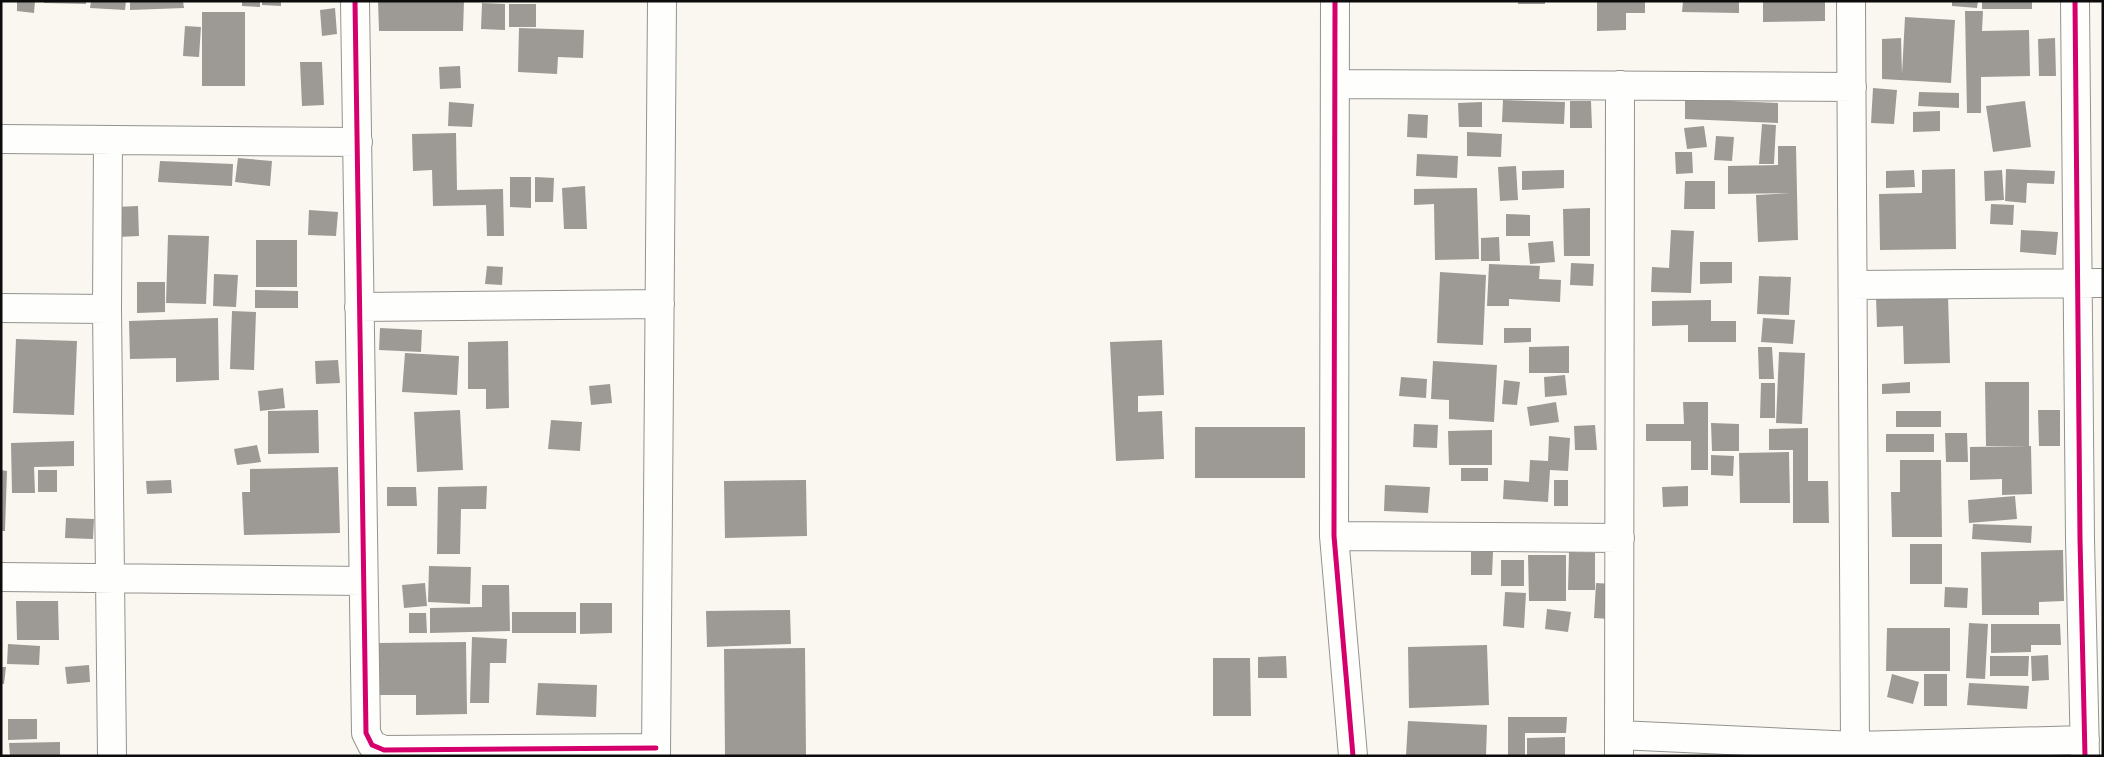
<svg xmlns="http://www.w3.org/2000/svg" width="2104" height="757" viewBox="0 0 2104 757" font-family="'Noto Serif',serif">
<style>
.building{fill:#9d9a96}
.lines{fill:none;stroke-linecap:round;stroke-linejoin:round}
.street-casing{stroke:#93928f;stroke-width:30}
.street{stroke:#fefefd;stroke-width:28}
.cycleway-casing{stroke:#fff;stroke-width:8}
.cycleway{stroke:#d6006c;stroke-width:5}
</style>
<rect width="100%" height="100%" fill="#faf7f0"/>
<path class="building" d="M17,1h18l-1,12 -17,-2z
M44,1h42v3l-42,-1z
M91,1h35l-1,9 -35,-2z
M130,1h53l1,7 -54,2z
M242,1h18v6l-18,-1z
M262,1h19v5l-19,-1z
M378,1h86l-1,30h-84z
M1518,1h27v3h-27z
M1597,1h48v12h-19v17l-29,1z
M1683,1h56v12l-57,-1z
M1763,1h62v20l-62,1z
M1952,1h26l-1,7 -25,-2z
M1982,1h50v8h-50z
M482,3l23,1v26l-24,-1z
M509,4h27v23h-27z
M335,8l2,26 -15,2 -2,-26z
M1965,11h18l-1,20 47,-1 1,46 -49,1v36h-14z
M202,12h43v74h-43z
M1905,17l50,3 -4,63 -69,-4v-40l19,-1 1,36z
M185,26l16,1 -2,30 -16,-1z
M519,28l65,2 -1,28 -25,-1 -1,17 -39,-2z
M2055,38l1,38h-17l-1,-37z
M300,62h22l2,43 -22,1z
M460,66l1,22 -21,1 -1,-22z
M1873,88l24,2 -3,34 -23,-1z
M1919,92l40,1v15l-41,-2z
M1685,99l93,4v20l-93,-4z
M1503,100l62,2 -1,22 -62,-2z
M1570,101h21l1,27h-22z
M2025,101l6,46 -38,5 -7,-46z
M449,102l25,2 -2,23 -24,-1z
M1482,102v25h-23l-1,-24z
M1940,111v20l-27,1v-20z
M1408,114l20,1 -1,23 -20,-1z
M1762,124l14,1 -2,39h-15z
M1704,126l3,21 -20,2 -3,-21z
M1467,132l35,2 -1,23 -34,-1z
M456,133l1,57 46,-1 1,47h-17l-1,-31 -53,1 -1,-36 -19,1 -1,-37z
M1716,136l18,1 -2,24 -18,-1z
M1778,146h18l2,94 -40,2 -2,-47 35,-2 -63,1v-28l50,-1z
M1675,152h17l1,21 -17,1z
M1417,154l41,2 -1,22 -41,-2z
M238,158l34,3 -2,25 -35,-4z
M160,161l73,3 -1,22 -74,-4z
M1516,166l2,34 -18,1 -2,-34z
M1955,169l1,80 -76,1 -1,-56 43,-1v-23z
M2006,169l49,2 -1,13 -27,-1 -1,20 -21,-2z
M1564,170v18l-42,2v-19z
M1914,170l1,17 -29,1v-17z
M2002,170l2,30 -19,1 -1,-30z
M510,177h21v31l-21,-1z
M535,177l19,1 -1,24h-18z
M1685,181h30v28h-31z
M585,186l2,43h-23l-2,-41z
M1477,188l2,71 -44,1 -1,-56 -20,1v-16z
M1991,204l23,1 -1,20 -23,-1z
M138,206l1,30 -21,1 -2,-30z
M1590,208v48h-26l-1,-47z
M309,210l29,2 -2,24 -28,-1z
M1506,214l24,1v21h-24z
M1671,230l23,1 -3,62 -40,-1 1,-25 17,1z
M2021,230l37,2 -2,23 -36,-3z
M168,235l41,1 -3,68 -40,-1z
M1499,237l1,24h-19v-23z
M256,240h41v47h-41z
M1553,241l2,21 -25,2 -2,-21z
M1700,262h32v21l-32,1z
M1571,263l23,1 -1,22 -23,-1z
M1489,264l51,2 -1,13 22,1 -1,22 -51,-3v7h-22z
M487,266l16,1 -1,18 -17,-1z
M1440,272l46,3 -3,70 -46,-2z
M214,274l24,1 -2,32 -23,-1z
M1759,276l32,1 -2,38 -32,-1z
M137,282h28v30l-28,1z
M255,290l43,1v17h-43z
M1948,295l2,68 -46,1 -1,-38 -26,1 -1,-31z
M1711,300v21h25v21h-48v-17l-36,1v-25z
M232,311l24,1 -2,58 -24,-1z
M218,318l1,62 -43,2v-24l-46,1 -1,-38z
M1763,318l32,2 -2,24 -32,-2z
M380,328l42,2 -1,22 -42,-2z
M1504,328h27v14l-27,1z
M16,339l61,2 -3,74 -61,-2z
M1162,340l2,55 -26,1v16l24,-1 2,48 -48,2 -6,-119z
M508,341l1,67 -23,1v-20h-18v-47z
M1569,346v27h-40v-26z
M1758,347h14l2,32h-15z
M1779,352l26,1 -3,71 -26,-1z
M405,353l54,3 -2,39 -55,-3z
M338,360l2,23 -24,1 -1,-23z
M1433,361l64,4 -3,57 -45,-3v-19l-18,-1z
M1565,375l2,20 -22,2 -1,-20z
M1401,377l26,2 -1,19 -27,-2z
M1504,380l16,2 -3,23 -15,-1z
M1910,382v11l-28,1v-10z
M1985,382h44v64h2l1,48 -30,1v-16l-32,1v-33l58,-1h-42z
M1761,383h14v35h-15z
M610,384l2,19 -21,2 -2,-19z
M283,388l2,20 -25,3 -2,-20z
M1556,402l3,20 -29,4 -3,-19z
M1683,402h25v68h-17v-29h-45v-17h38z
M318,410l1,43 -51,1v-43z
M460,410l3,60 -46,2 -3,-60z
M2038,410h22v36h-21z
M1896,411h45v16h-45z
M551,420l31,2 -2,29 -32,-2z
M1711,423l28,1v27h-27z
M1414,424l24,1 -1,23 -24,-1z
M1595,425l2,25h-22l-1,-24z
M1195,427h110v51h-110z
M1808,428v53h20l1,42h-36v-73h-24v-21z
M1492,430v35h-43l-1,-34z
M1945,433h22l1,29h-22z
M1886,434h48v18h-48z
M1549,436l21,2 -2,33 -18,-1 -2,32 -45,-3 1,-19 25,2 1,-22 18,1z
M74,441v25l-40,1 1,26h-23l-1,-50z
M257,445l4,17 -24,3 -3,-16z
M1789,452l1,51h-50l-1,-50z
M1711,455l23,1 -1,20 -22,-1z
M1900,460h41l1,77h-50l-1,-45h9z
M338,467l2,66 -96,2 -2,-43h8v-23z
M1461,468h27v13h-27z
M1,470l6,1 -2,60h-4z
M38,470h19v22h-19z
M171,480l1,13 -25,1 -1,-13z
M806,480l1,56 -82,2 -1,-57z
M1554,480h14v26h-14z
M1385,485l45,2 -2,26 -44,-2z
M487,486l-1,23h-25l-1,45h-23l1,-67z
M1688,486v20l-25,1 -1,-20z
M387,487h29l1,19h-30z
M2015,496l2,23 -48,4 -1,-23z
M66,518l28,1 -1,20 -28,-1z
M1973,524l59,2 -1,17 -59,-4z
M1910,544h32v40h-32z
M2063,550l1,51 -25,1v13h-57l-1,-63z
M1471,552h22l-1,23h-21z
M1569,552l26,1v37h-27z
M1528,555h38v46h-37z
M1501,560h23v26h-23z
M429,566l42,1 -1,37 -42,-2z
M425,583l2,23 -23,2 -2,-23z
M1596,583l32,2 -3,35 -31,-2z
M482,585h27l1,46 -80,2v-25l52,-1z
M1945,587l23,1 -1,20 -23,-1z
M1505,592l21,1 -2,35 -21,-2z
M16,601h42l1,39h-42z
M580,603h32v30l-32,1z
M1547,609l24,3 -3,20 -23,-3z
M790,610l1,34 -84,3 -1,-36z
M512,612h64v21h-64z
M409,613h17l1,20h-18z
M1969,623l19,1 -3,55 -19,-1z
M1991,624h69l1,21h-30v7l-40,1z
M1887,628h63v43h-64z
M472,637l35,2 -1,24h-16l-1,40h-19z
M466,642l1,72 -51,1v-20h-37l-1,-52z
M8,644l32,2 -1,19 -32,-1z
M1487,645l2,60 -80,3 -1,-61z
M805,648l1,108h-81l-1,-107z
M2048,655l1,25 -17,1 -1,-25z
M1286,656l1,22h-29v-21z
M1990,656h39l-1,20h-38z
M1213,658h37l1,58h-38z
M89,665l1,17 -23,2 -2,-17z
M1,667h5l-2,17h-3z
M1892,674l27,8 -6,22 -26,-7z
M1924,674h23v32h-23z
M538,683l59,2 -1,32 -60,-2z
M1969,683l60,3 -2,23 -60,-4z
M1508,717h59l-1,16h-41v23h-17z
M8,719h29v20l-29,1z
M1408,721l79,4 -1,31h-80z
M1565,737v19h-38v-18z
M60,742v14h-50l-1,-13z"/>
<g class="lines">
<defs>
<path id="street" d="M355,1l11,732 6,12 12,5 272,-2
M1335,1l-1,535 19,220
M1851,1l4,745
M2075,1l5,538 5,217
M1336,84l516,3
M1,139l357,3
M108,140l-1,169 5,447
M1853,285l250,-2
M359,307l301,-3
M1,308l106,1
M1334,536l286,2
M1,577l362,4
M1619,735l236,11 230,-6
M656,756l6,-755
M1619,756l1,-671"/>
</defs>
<use href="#street" class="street-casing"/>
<use href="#street" class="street"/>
<defs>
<path id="cycleway" d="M355,1l11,732 6,12 12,5 272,-2
M1335,1l-1,535 19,220
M2075,1l5,538 5,217"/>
</defs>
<use href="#cycleway" class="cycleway-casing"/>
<use href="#cycleway" class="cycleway"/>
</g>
<rect width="2104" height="757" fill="none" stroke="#0c0c0c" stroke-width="5"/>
</svg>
